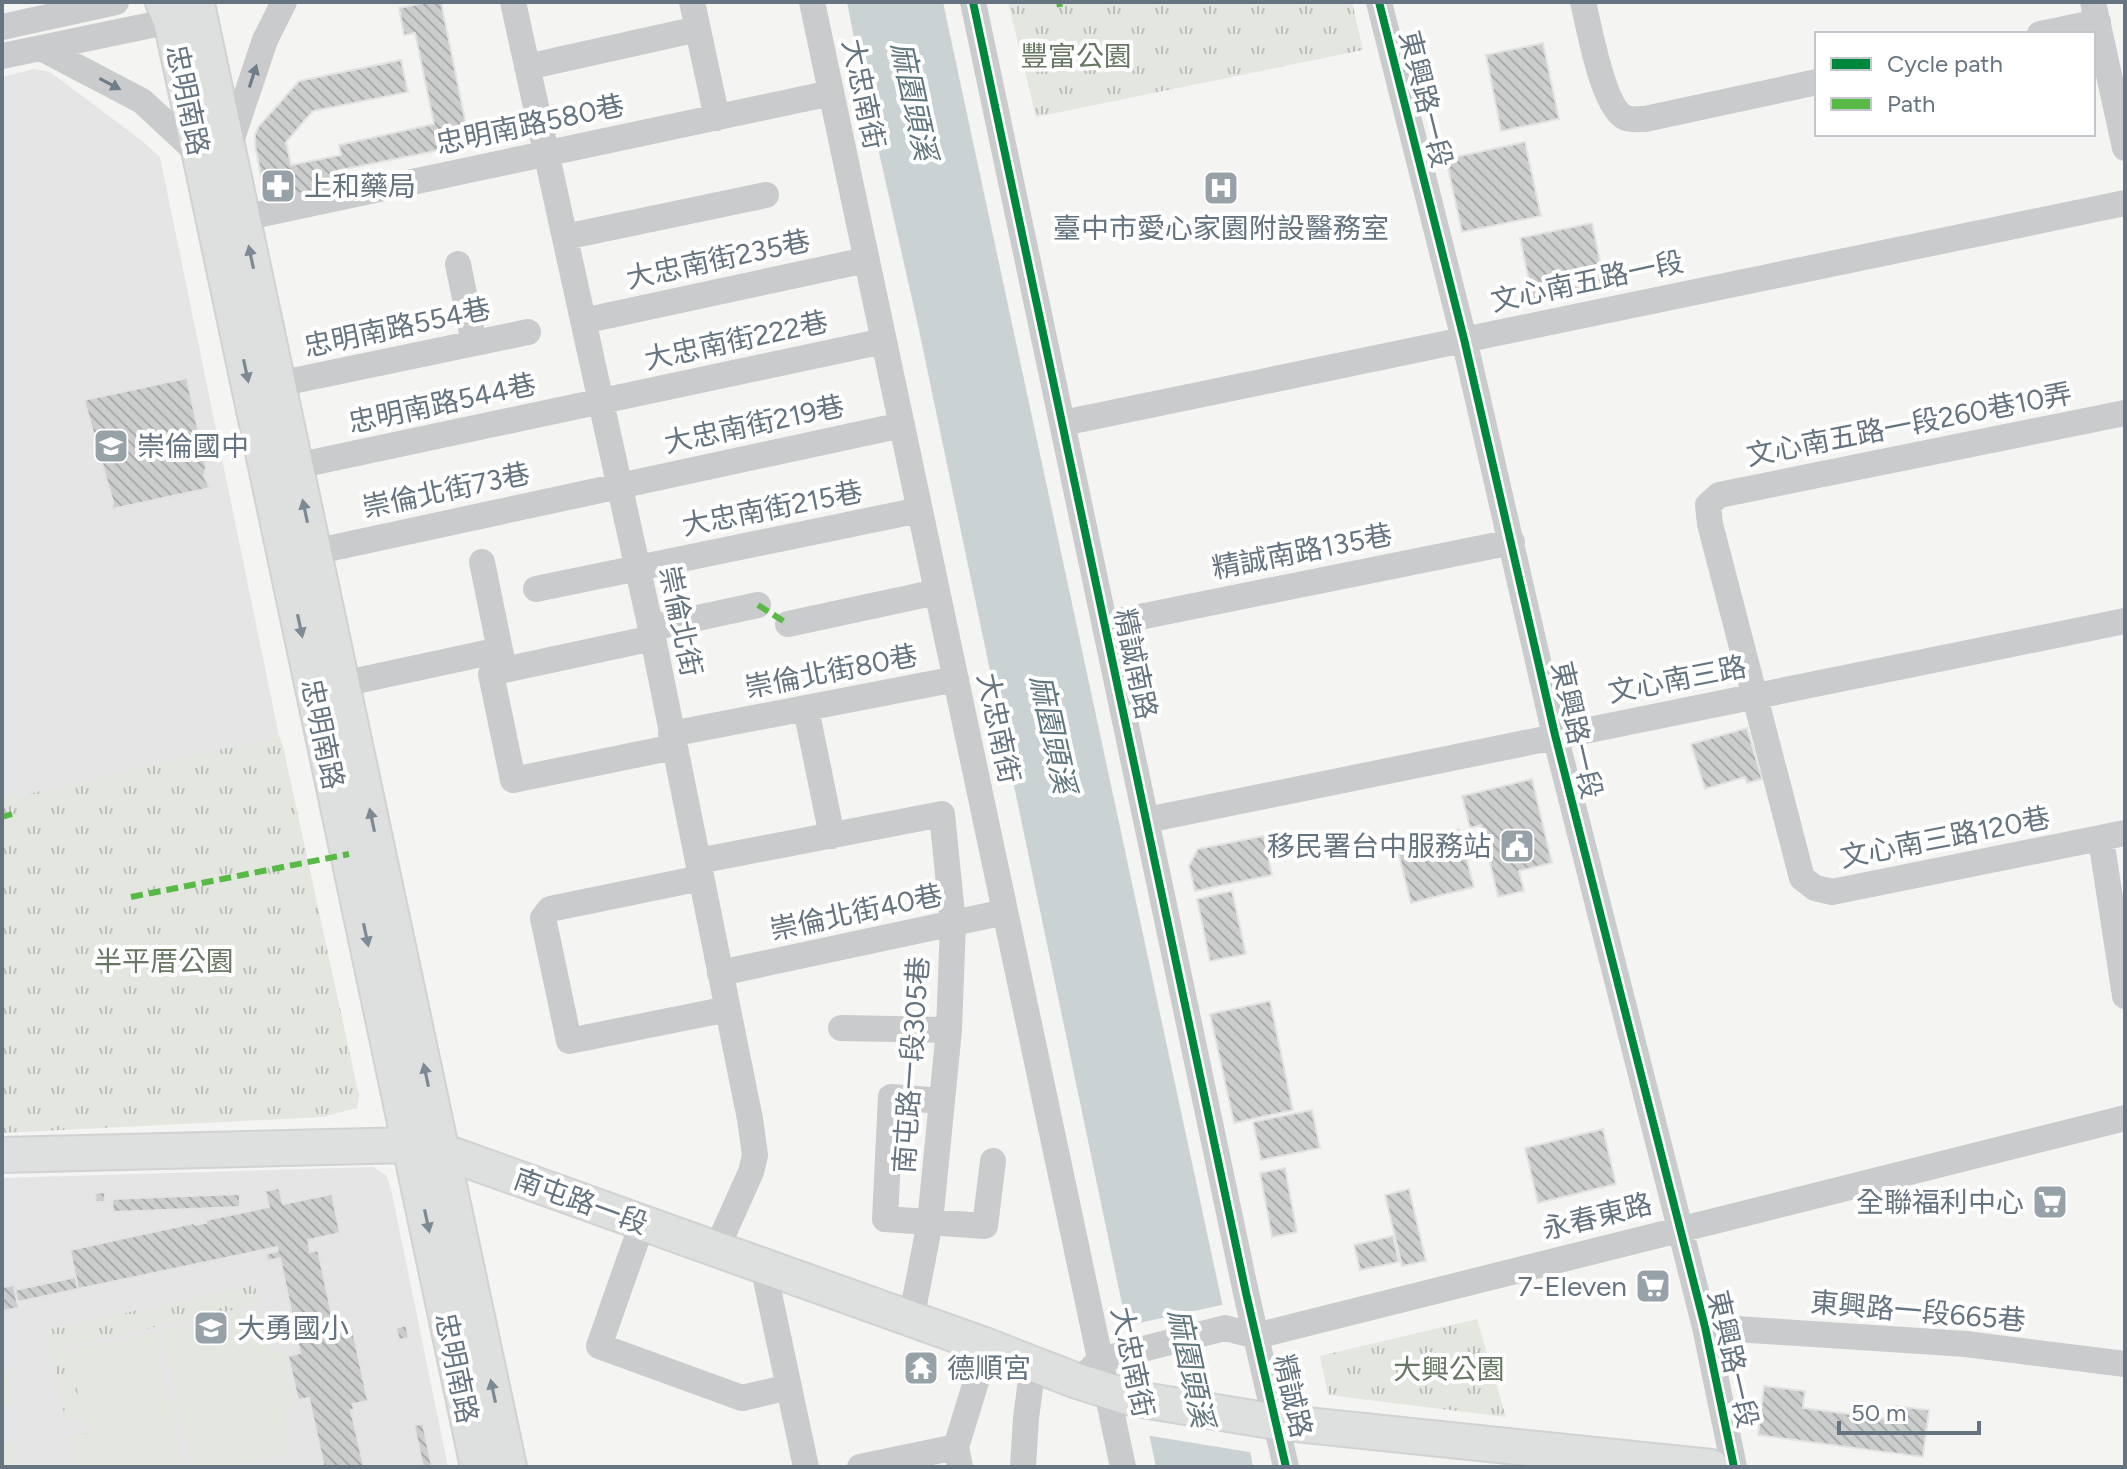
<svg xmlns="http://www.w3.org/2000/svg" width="2127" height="1469" viewBox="0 0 2127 1469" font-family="Figtree,'Noto Sans TC',sans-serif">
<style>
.built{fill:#e4e5e4}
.grass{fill:#e4e6e0}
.park{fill:url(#park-tufts)}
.water{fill:#cad2d4}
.pier{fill:#f4f4f2}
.building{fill:url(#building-back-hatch);stroke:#e3e3e2;stroke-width:2}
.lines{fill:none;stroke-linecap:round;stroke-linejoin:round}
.major-casing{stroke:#d1d2d2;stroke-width:38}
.minor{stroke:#cacbcc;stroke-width:26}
.major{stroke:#dedfdf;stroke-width:34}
.quiet{stroke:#58b947;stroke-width:6;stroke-dasharray:12 6;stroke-linecap:butt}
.cycleway-casing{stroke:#fff;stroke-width:13}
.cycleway{stroke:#00873e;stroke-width:8}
.oneway{fill:#6f7d88}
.oneway2{fill:#7d8993}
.labels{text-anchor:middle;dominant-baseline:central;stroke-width:8;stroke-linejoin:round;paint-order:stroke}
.park-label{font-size:28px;fill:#687864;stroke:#fff}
.street-label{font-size:28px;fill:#657480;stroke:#fff}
.poi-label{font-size:28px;fill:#657480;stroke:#fff;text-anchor:start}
.water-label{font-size:30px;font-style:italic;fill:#61767e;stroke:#fff}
</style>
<defs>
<pattern id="park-tufts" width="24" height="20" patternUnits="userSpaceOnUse" patternTransform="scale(2)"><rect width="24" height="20" fill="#e4e6e0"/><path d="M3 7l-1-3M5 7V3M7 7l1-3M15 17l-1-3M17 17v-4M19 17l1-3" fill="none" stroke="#bcbfbb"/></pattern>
<pattern id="building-back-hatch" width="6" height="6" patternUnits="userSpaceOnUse" patternTransform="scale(2)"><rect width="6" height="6" fill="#cccdcd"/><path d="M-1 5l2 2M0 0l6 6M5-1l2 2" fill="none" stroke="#a9abac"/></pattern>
</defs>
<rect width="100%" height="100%" fill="#f4f4f2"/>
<path class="built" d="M34,69l16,3 91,68 19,17 119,579 -277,64v-723z
M373,1167l13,8 5,14 57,278h-446v-289z"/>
<path class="grass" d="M259,1308l11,46 13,-2 11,53 -13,3 10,45 -65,14h-35l-30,-136z
M154,1332l30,135h-88l-26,-117z
M2,1354l11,50 -11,2z
M12,1442l5,24 -15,1v-22z"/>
<path class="park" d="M1008,2h344l11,48 -327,67z
M279,736l4,10 76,350 -2,12 -35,9 -320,16v-333z
M255,1285l4,19 -191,42 15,72 -17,4 -20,-92z
M1477,1319l29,98 -178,-22 -8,-39z
M86,1433l8,34h-19l-6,-30z"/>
<path class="water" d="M847,2h96l284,1324 26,141h-97l-237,-1137 -59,-262z"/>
<path class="pier" d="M1226,1304l29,149 -110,-18 -24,-108z"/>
<path class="building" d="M428,2h13l29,142 -135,27 3,15 -64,13 -9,-2 -10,-52v-11l4,-8 40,-45 102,-21 7,32 -95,19 -27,31 5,23 50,-10 -2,-10 95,-21 -19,-91 -11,2 -5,-27z
M1543,43l16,76 -58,12 -15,-76z
M1525,142l16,74 -79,16 -16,-73z
M1592,223l13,62 -72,15 -13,-62z
M187,378l19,89 -2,9 6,12 -98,21 1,-7 -29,-102z
M1747,728l15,51 -15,4 -2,-6 -40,12 -14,-45z
M1532,779l20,84 -33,8 5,20 -26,6 -17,-72 -11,3 -8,-32z
M1459,829l15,58 -63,16 -15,-59z
M1264,836l8,39 -77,16 -6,-25 9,-17z
M1232,891l14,63 -36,7 -13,-62z
M1270,1001l23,109 -59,13 -24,-109z
M1312,1110l8,38 -59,12 -8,-38z
M1603,1129l13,55 -78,19 -13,-55z
M1285,1168l12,64 -25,5 -12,-64z
M279,1188l4,16 49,-10 8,39 -32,7 2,12 8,-2 16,75h2l1,5 15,-3 16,74 -15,3 1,6h-3l13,57h-40l-15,-69 -11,2 -10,-44 12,-3 -20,-95 -12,3 -2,-7 12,-3 -1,-4 -199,42 -8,-39 124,-27 1,2 11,-2v-3l63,-13 -4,-16z
M1409,1189l17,72 -24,5 -17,-71z
M105,1192v10h-9l-1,-9z
M240,1194v13l-127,5 -1,-13z
M1393,1236l6,26 -39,8 -6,-25z
M76,1277l2,12 -61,13 -2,-12z
M14,1285l5,23 -17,3v-24z
M406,1325l3,13 -10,2 -3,-12z
M1764,1386l41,5 -2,17 92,12 1,-14 33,4 -6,47 -165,-22z
M423,1424l9,43h-9l-9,-42z"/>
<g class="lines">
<defs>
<path id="major" d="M163,2l8,19 29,134 278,1312
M195,2l3,7 311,1458
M2,1155l409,-10 31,6 545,195 90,35 54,17 146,24 434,45"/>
</defs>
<use href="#major" class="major-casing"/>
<path class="minor" d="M513,2l140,636 97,481 5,36 -4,17 -35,78
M692,2l25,116
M812,2l311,1465
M973,2l273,1291 40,174
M1379,2l85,337 91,396 150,592 29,140
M1583,2c6,24 20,107 43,116 5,2 14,1 19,1l172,-37
M2093,2l32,146
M2,27l114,-25
M2040,34l58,-12
M41,48l101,53 58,54
M2,56l169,-35 14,-6
M527,67l171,-38
M228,150l37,-110 19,-38
M243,218l588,-125
M565,237l201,-42
M458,264l16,79
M583,321l283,-61
M278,384l250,-52
M2125,413l-406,82 -11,10 2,19 92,354 13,10 17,4 293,-59
M1063,423l1062,-220
M296,466l588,-125
M295,556l607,-131
M482,562l22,108 -13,4 22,106 161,-33
M536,589l384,-79
M788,624l149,-32
M1105,624l407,-82
M651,628l107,-23
M504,670l149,-32
M342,684l158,-34
M806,709l26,127
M671,734l285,-55
M1147,820l978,-199
M2101,839l24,157
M698,861l244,-47 11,110 -4,106 -19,192 -19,98
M701,878l-151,31 -7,9 26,123 159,-32
M720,973l285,-61
M841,1028l108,2
M942,1101l-51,-4 -6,122 100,7 8,-65
M642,1224l-43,122 143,52 47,-11
M763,1266l43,201
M1705,1327l261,17 159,20
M1089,1371l11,-11 125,-32 31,8 869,-218
M860,1467l96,-20
M960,1467l-4,-20 31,-101
M1023,1467l3,-49 7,-53"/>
<use href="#major" class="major"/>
<path class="quiet" d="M1059,2l1,5
M758,605l30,19
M2,817l10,-3
M131,897l218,-43"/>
<defs>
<path id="cycleway" d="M973,2l273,1291 40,174
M1379,2l85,337 91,396 150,592 29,140"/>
</defs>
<use href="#cycleway" class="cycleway-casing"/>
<use href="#cycleway" class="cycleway"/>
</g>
<defs><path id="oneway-solid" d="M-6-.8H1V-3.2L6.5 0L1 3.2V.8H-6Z" transform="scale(2)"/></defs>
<g class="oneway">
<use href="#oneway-solid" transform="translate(253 76) rotate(-72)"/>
<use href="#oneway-solid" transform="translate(110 84) rotate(28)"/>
</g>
<g class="oneway2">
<use href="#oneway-solid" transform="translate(251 257) rotate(-102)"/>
<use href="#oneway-solid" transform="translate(246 371) rotate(78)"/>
<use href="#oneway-solid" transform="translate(305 511) rotate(-102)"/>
<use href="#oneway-solid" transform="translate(300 626) rotate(78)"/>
<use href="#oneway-solid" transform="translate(372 820) rotate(-102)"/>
<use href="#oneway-solid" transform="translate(366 935) rotate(78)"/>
<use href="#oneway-solid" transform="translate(426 1075) rotate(-102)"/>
<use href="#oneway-solid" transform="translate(427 1221) rotate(78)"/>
<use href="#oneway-solid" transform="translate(493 1391) rotate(-102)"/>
</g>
<defs>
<symbol id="pharmacy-square" viewBox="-11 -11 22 22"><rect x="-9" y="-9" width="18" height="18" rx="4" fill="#97a1a8" stroke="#fff"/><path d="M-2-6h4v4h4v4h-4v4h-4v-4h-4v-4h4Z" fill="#fff"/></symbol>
<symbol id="hospital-square" viewBox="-11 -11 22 22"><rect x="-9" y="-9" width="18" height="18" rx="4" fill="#97a1a8" stroke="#fff"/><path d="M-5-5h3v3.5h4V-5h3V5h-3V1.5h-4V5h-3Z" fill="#fff"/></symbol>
<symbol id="school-square" viewBox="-11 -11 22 22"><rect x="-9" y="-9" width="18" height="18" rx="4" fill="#97a1a8" stroke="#fff"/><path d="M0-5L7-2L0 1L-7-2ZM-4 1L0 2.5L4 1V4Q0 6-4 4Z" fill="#fff"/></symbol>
<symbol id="civic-square" viewBox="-11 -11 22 22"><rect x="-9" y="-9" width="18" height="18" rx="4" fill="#97a1a8" stroke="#fff"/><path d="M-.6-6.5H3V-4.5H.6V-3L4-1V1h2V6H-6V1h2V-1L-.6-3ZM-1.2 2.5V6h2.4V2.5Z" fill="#fff"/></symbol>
<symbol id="supermarket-square" viewBox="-11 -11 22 22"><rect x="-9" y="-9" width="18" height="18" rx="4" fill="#97a1a8" stroke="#fff"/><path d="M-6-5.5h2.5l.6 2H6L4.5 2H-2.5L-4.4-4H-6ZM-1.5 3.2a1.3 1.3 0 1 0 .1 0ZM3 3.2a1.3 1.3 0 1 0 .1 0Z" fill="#fff"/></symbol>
<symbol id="temple-square" viewBox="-11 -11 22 22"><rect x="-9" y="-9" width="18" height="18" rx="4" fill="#97a1a8" stroke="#fff"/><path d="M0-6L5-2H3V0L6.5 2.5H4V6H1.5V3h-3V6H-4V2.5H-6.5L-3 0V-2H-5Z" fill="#fff"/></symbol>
</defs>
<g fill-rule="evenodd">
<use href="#pharmacy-square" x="258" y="166" width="40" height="40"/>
<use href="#hospital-square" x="1201" y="168" width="40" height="40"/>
<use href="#school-square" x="91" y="426" width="40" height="40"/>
<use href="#civic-square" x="1497" y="826" width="40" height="40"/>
<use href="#supermarket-square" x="2030" y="1182" width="40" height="40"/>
<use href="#supermarket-square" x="1633" y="1266" width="40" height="40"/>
<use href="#school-square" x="191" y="1308" width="40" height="40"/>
<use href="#temple-square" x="901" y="1348" width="40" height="40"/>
</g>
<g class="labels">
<g class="park-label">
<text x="1076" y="56">豐富公園</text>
<text x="164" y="961">半平厝公園</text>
<text x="1449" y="1369">大興公園</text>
</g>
<g class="street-label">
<text transform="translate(864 94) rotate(78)">大忠南街</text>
<text transform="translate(1426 99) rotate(76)">東興路一段</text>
<text transform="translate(188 100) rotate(78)">忠明南路</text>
<text transform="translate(530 124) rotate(-12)">忠明南路580巷</text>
<text transform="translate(718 259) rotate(-12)">大忠南街235巷</text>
<text transform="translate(1587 281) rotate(-12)">文心南五路一段</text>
<text transform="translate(397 327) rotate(-12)">忠明南路554巷</text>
<text transform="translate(736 340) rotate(-12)">大忠南街222巷</text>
<text transform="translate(442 403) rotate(-12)">忠明南路544巷</text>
<text transform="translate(754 424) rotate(-12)">大忠南街219巷</text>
<text transform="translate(1909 424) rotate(-11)">文心南五路一段260巷10弄</text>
<text transform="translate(446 490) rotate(-12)">崇倫北街73巷</text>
<text transform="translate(772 508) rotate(-11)">大忠南街215巷</text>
<text transform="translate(1302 551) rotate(-11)">精誠南路135巷</text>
<text transform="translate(681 621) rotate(78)">崇倫北街</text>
<text transform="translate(1136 664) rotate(78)">精誠南路</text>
<text transform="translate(831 671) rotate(-11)">崇倫北街80巷</text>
<text transform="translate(1677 679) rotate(-11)">文心南三路</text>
<text transform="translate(999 728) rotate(78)">大忠南街</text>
<text transform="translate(1577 730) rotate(77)">東興路一段</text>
<text transform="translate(323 734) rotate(78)">忠明南路</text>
<text transform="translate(1945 837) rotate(-11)">文心南三路120巷</text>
<text transform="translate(856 912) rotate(-12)">崇倫北街40巷</text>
<text transform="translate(911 1065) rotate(-86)">南屯路一段305巷</text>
<text transform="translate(581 1201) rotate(20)">南屯路一段</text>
<text transform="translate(1597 1216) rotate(-14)">永春東路</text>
<text transform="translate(1918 1311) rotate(5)">東興路一段665巷</text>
<text transform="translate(1733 1359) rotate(77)">東興路一段</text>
<text transform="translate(1133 1362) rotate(78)">大忠南街</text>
<text transform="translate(457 1368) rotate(78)">忠明南路</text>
<text transform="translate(1293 1396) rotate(77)">精誠路</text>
</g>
<g class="poi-label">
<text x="304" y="186">上和藥局</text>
<text x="1221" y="228" text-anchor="middle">臺中市愛心家園附設醫務室</text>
<text x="137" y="446">崇倫國中</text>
<text x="1491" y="846" text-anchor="end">移民署台中服務站</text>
<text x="2024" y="1202" text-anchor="end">全聯福利中心</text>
<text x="1627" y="1286" text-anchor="end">7-Eleven</text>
<text x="237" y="1328">大勇國小</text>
<text x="947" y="1368">德順宮</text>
</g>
<g class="water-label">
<text transform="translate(914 101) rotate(78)">麻園頭溪</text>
<text transform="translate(1053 734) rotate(78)">麻園頭溪</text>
<text transform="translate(1191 1368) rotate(78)">麻園頭溪</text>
</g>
</g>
<rect width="2127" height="1469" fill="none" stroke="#657480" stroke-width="8"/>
<rect x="1815" y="32" width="280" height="104" fill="#ffffff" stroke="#c1c7cc" stroke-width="2"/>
<rect x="1831" y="58" width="40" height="12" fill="#00873e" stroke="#c1c7cc" stroke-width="2"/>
<text x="1887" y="72" font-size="24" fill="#657480">Cycle path</text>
<rect x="1831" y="98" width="40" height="12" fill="#58b947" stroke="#c1c7cc" stroke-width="2"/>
<text x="1887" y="112" font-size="24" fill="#657480">Path</text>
<path d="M1839 1421v12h140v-12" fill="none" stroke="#657480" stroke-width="4"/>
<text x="1851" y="1421" font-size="24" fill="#657480" stroke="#ffffff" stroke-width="6" paint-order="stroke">50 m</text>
</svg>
